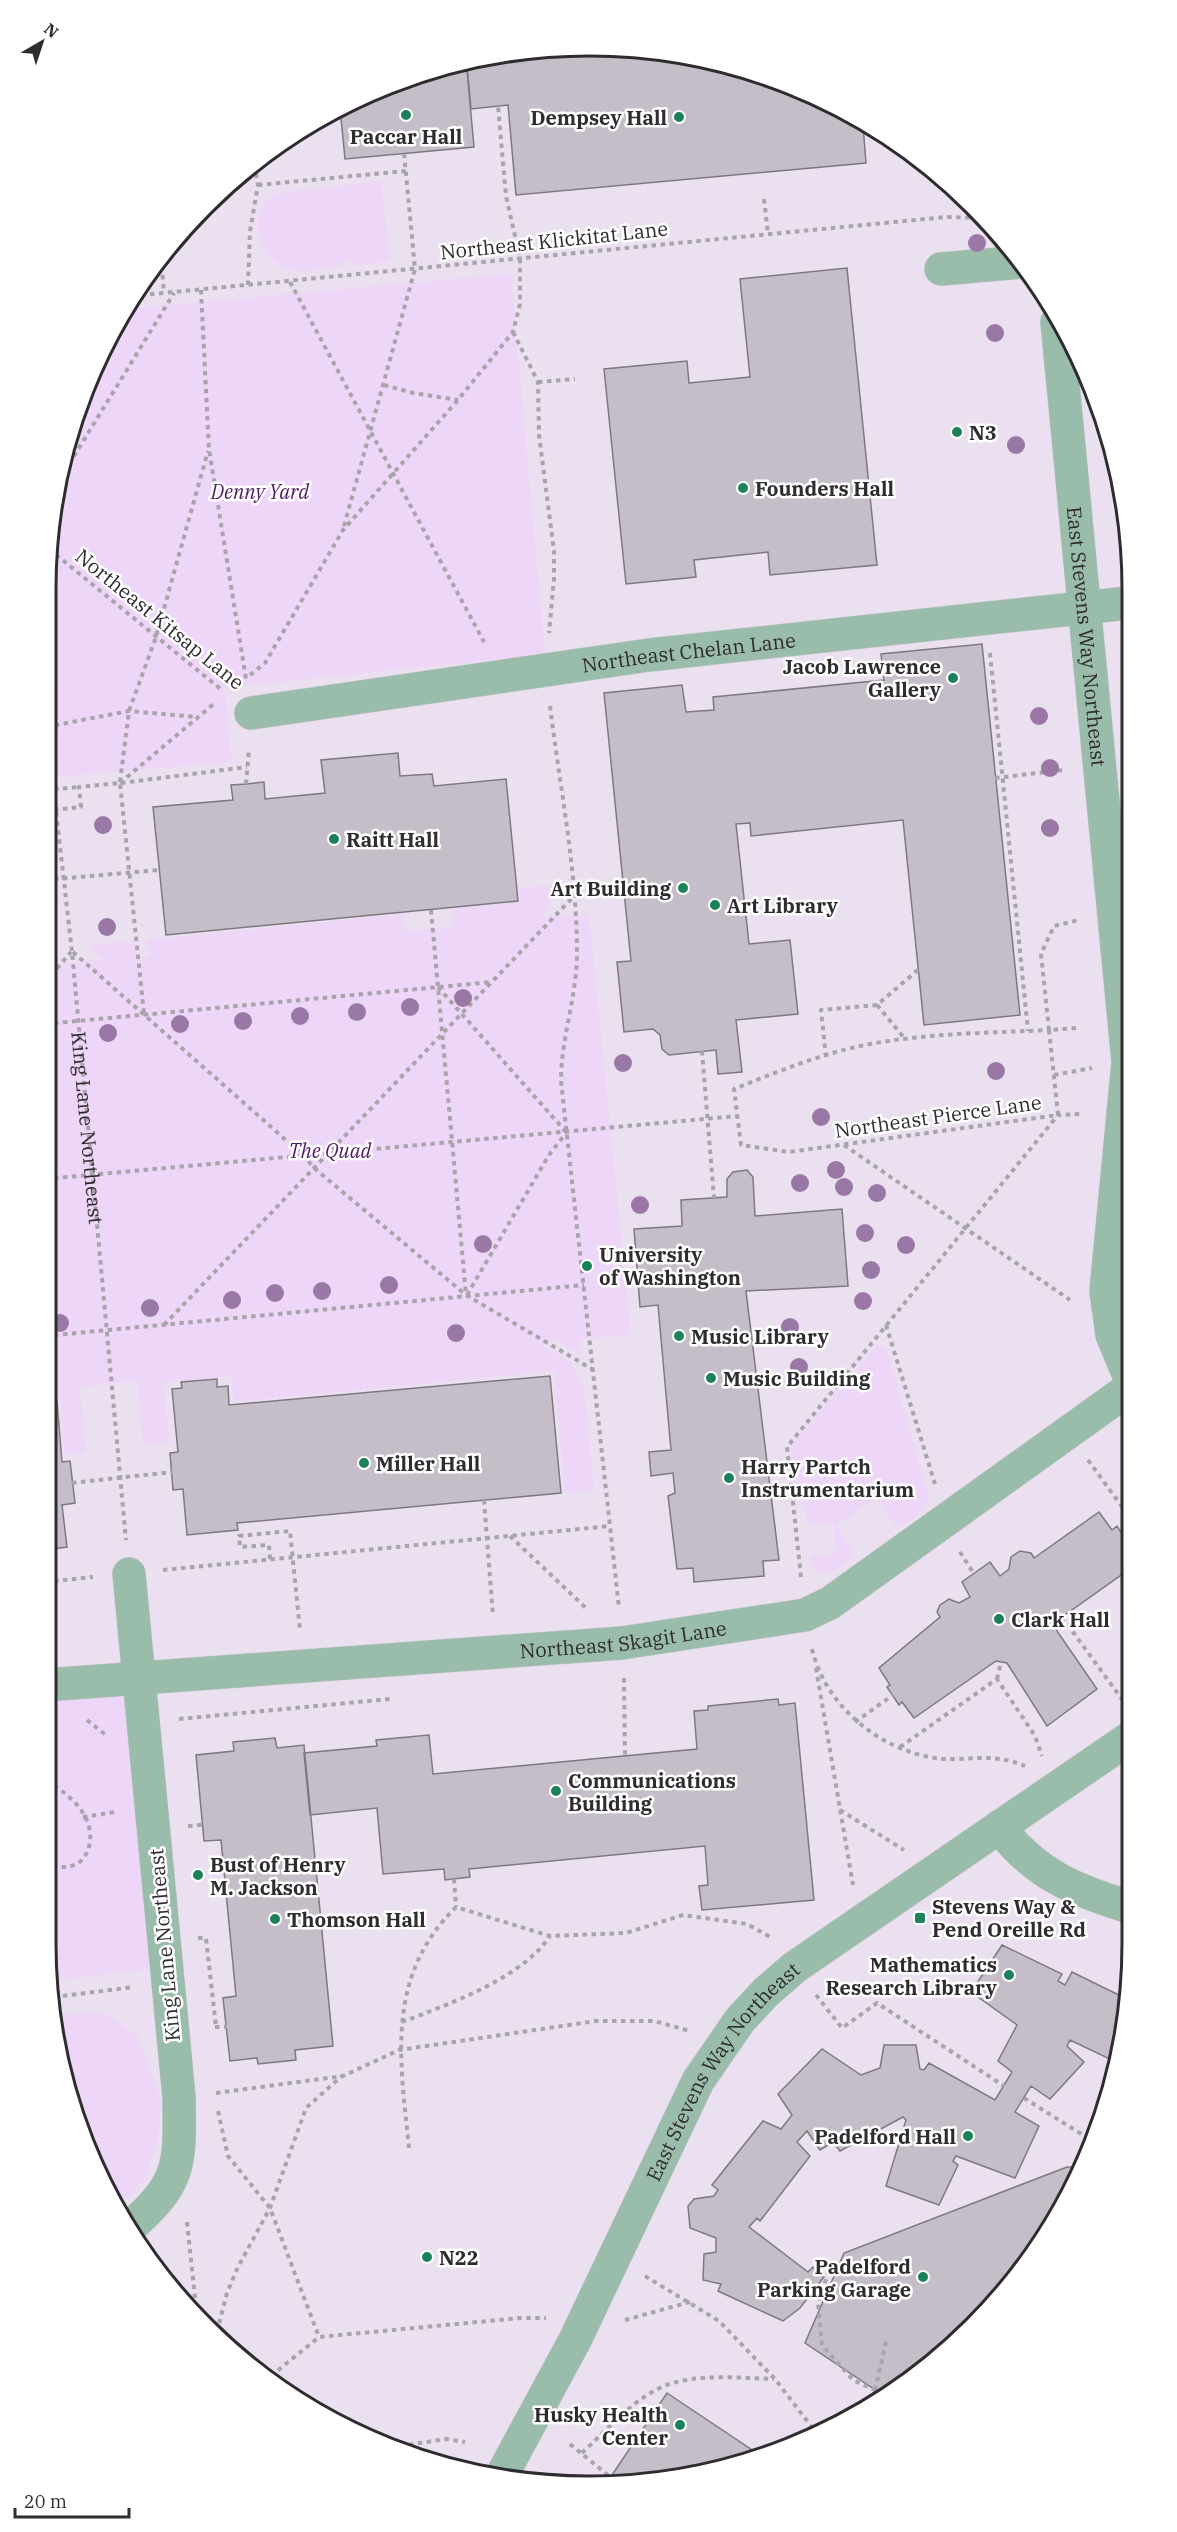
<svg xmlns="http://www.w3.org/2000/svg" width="1177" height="2532" viewBox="0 0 1177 2532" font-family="'IBM Plex Serif',serif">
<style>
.built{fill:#ebe0f0}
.green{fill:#eed6f9}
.building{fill:#c5bec8;stroke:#7e7881;stroke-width:1.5}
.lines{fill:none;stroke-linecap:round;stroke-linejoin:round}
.minor-casing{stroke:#d0c9d2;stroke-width:34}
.path{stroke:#a9a4ab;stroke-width:4;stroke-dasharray:4.5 4.5;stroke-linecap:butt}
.minor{stroke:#9abcab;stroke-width:33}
.tree{fill:#9978a6}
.poi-dot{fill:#1a815b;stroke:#fff;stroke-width:2}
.labels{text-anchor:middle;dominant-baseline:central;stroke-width:5;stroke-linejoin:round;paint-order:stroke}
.poi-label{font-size:20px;font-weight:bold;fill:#2f2c30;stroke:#fff;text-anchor:start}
.street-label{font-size:20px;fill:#2f2c30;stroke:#fff}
.park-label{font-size:20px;font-style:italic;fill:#501a64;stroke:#fff}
.rim{fill:none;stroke:#2f2c30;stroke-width:3}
</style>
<rect width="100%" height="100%" fill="#f3ecf6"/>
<path class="built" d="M588,45l106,10 102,31 123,71 100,100 71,123 37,137 5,1427 -11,106 -30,101 -94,151 -137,112 -97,44 -103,24 -177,-5 -166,-63 -137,-112 -62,-87 -44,-96 -29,-176v-1355l10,-105 31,-102 50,-94 68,-83 82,-67 94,-50 102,-31z"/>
<path class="green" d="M381,181l9,80 -37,5v-6h-11v6c-18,2 -42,10 -59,1 -28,-14 -38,-61 -4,-74 8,-3 19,-2 28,-3 24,-3 49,-6 74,-9z
M511,274l34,380 -321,34 8,74 -187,16v-190l10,-105 31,-102 38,-72z
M550,885l2,14 -9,18 46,-4 42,421 -51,5 1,16 -24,-14 -20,2 34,20 13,24 10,103 -29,3 -11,-122 -320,31 -3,-26 -67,6 5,60 -26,3 -6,-64 -57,6 6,65 -21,3 -5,-56 -15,1v-435l57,-5 -11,-11 -1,-4 45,-4 1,16 13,-1 -2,-16 256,-26 2,17 49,-5 -2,-17 68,-7 -1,-14z
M877,1346h6l4,4 42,148c-4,12 -20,28 -33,28l-20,-28 -40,27 17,24v8c-11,9 -26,24 -39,12l-3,-13 25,-2 -3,-31 -25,1 -6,-26 -7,1 -5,-52z
M126,1691l23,278 -98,12 -6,-38v-245z
M104,2013l33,22 24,63 -3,45 -14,38 -29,28 -41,-90 -17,-105z"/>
<path class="building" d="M594,46l100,9 102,31 67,39 3,38 -350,32 -8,-90 -37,4 -4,-43 38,-3 -1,-9z
M466,60l8,87 -129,12 -5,-51 40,-21z
M847,268l30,297 -107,10 -2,-23 -74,8 2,17 -70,7 -22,-215 83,-8 2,22 61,-6 -10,-98z
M982,644l38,371 -96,10 -21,-205 -152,16 -1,-13 -14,1 13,120 41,-4 8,74 -62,6 6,52 -24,2 -2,-24 -47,5 -7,-6 -2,-14 -7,-6 -29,3 -7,-70 14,-1 -27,-268 78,-8 4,27 28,-2 -1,-13 171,-17 -3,-26z
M398,753l2,23 32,-2 2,12 72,-7 12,122 -352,34 -13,-128 80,-7 -2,-15 15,-1 18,-2 1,17 60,-6 -4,-33z
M747,1170l6,7 2,39 87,-7 6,77 -102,5 33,269 -16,1 1,15 -70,6 -1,-14 -16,1 -9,-73 7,-3 -2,-20 -22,3 -2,-24 22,-2 -13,-145 -18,2 -6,-78 48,-3 -1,-26 46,-3v-18l6,-7z
M550,1376l11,117 -324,30 1,7 -51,5 -4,-46 -10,1 -3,-37 8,-1 -6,-63 10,-1 -1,-6 36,-3v8l11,-1 1,19z
M57,1401l5,61 8,-1 5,42 -13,2 5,42 -22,3v-147z
M1099,1512l13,18 5,-4 12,18 -5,4 7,11v9l-73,52 -1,11 40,58 -50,37 -40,-63 -11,-2 -82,57 -12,-16 -3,3 -12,-18 3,-2 -11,-17 61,-51 -3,-5 3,-7 9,-6 10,4 11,-6 -8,-15 28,-20 10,14 9,-7 2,-12 9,-6 11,2 3,5z
M778,1699l1,6 16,-2 19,197 -112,10 -3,-24 9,-1 -3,-39 -236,23 1,8 -25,3 -1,-11 -61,5 -6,-66 -67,7 -6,-62 73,-7 -1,-6 53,-5 4,39 264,-25 -3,-38 14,-1v-4z
M275,1738l2,10 27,-3 29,301 -38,4 1,10 -38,4 -1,-6 -27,3 -7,-63 13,-2 -15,-156 -17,1 -8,-86 38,-4 -1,-9z
M1002,1945l60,29 -4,7 7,4 7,-13 55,27 -9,64 -48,-23 -3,6 17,16 -34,37 -19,-13 -16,26 24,14 -24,52 -59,-22 -3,5 5,4 -19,40 -53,-19 20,-66 -3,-3 -63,34 -7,-9 -13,8 -13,-19 -10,11 13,14 -50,65 -3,-3 -8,9 59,45 5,-5 11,10 -24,31 -17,13 -65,-30 3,-7 -18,-4 1,-26 12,-2v-14l-26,-10 -2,-22 6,-7 20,-3 4,-6 -6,-5 51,-64 18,8 11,-14 -14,-21 44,-45 39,26 19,-7 4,-23h32l4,24 4,1 5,-7 66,37 17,-28 -14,-11 19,-36 -46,-33z
M1067,2167h14l-84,135 -114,93 -78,-52 39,-90z
M667,2393l97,65 -104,24 -52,-1z"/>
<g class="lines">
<defs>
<g id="minor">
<path d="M941,269l81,-7"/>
<path id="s2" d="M1057,322l71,740 -22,229 6,44 18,43"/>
<path id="s3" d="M251,713l398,-58 479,-52"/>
<path id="s4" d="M45,1685l577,-42 183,-28 25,-12 300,-215"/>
<path d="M999,1827c39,50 75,62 133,81"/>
<path d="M128,2229c54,-47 52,-64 51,-132l-50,-523"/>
<path id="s5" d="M501,2477l74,-137 123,-259 42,-61 26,-28 29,-25 336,-230"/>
</g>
</defs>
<use href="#minor" class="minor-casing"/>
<g class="path">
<path d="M491,55l1,9"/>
<path d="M258,185l148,-14"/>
<path d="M764,199l4,35"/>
<path d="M161,257l3,36"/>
<path d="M290,282l194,360"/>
<path d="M248,285l2,-54 8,-46 -4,-22"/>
<path d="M201,290l8,159 37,230"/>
<path d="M132,296l814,-79 34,1"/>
<path d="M513,332l25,50 1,53 15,116v28l-5,54"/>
<path d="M538,382l37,-3"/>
<path d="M384,385l29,8 45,7"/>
<path d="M55,487l119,-194"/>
<path d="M344,526l71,-257 -11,-116"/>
<path d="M49,549l174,142"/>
<path d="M990,653l38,378"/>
<path d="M250,675l15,-12 78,-133 115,-130 55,-68 7,-28v-46l-14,-62 -8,-90"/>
<path d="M550,706c10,82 27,165 27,247 0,43 -16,85 -16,128l58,527"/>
<path id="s1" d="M45,714l27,238 54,588"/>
<path d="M46,727l83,-16 68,6"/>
<path d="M995,778l68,-8"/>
<path d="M120,782l9,-71 27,-74 52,-186"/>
<path d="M120,783l96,-81"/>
<path d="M121,783l126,-16"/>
<path d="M246,784l3,-35"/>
<path d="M45,790l34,-3"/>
<path d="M45,811l36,-4 -2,-20 41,-4 24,231"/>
<path d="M45,880l114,-10"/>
<path d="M431,910l35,385"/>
<path d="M73,952l231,204 10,12 152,127 126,74"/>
<path d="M45,982l26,-30"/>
<path d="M438,987l128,145"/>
<path d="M877,1005l28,34"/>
<path d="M45,1024l447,-42"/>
<path d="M1076,1028l-27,2 -8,-76 13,-28 25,-6"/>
<path d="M1049,1030l9,85 -269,37 -48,-7 -7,-56c43,-17 86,-35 131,-44 61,-12 123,-12 184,-15z"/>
<path d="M702,1051l12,147"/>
<path d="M826,1057l-5,-47 56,-5 42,-36"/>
<path d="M1054,1075l38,-7"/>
<path d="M844,1145l226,155"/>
<path d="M45,1179l692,-63"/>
<path d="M467,1295l82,-140 17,-22"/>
<path d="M164,1325l410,-429"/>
<path d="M886,1325l49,159"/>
<path d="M45,1336l539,-51"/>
<path d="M1088,1460l43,59"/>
<path d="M72,1483l100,-11"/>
<path d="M484,1500l9,116"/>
<path d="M1123,1535l8,-6"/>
<path d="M510,1536l77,73"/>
<path d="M960,1552l14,22"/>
<path d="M270,1559l-1,-14 -29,2 -1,-11 51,-5 10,99"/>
<path d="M163,1570l447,-44"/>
<path d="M801,1577l-14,-130 271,-332 22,-1"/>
<path d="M45,1582l48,-5"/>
<path d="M1062,1617l62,85"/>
<path d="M812,1649c13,55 63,97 117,108 34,7 58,-7 96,9"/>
<path d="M816,1668l37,217"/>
<path d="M624,1678l1,78"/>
<path d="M997,1679l4,-17"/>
<path d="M179,1719l211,-20"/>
<path d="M87,1720l20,16"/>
<path d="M855,1722l38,-27"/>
<path d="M900,1747l97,-68 38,57 7,20"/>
<path d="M840,1810l64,40"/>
<path d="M83,1817l32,-5"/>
<path d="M188,1826l14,-1"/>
<path d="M45,1860c24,17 48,1 45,-28 -3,-24 -26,-41 -45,-52"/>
<path d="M454,1879l2,28"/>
<path d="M198,1938h8l10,89"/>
<path d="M816,1995l26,33 35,-25 127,83"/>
<path d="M54,1997l80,-10"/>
<path d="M402,2022c47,-18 119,-43 148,-86"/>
<path d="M215,2027h12"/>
<path d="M216,2093l127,-17 56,-26 197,-29h58l36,10"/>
<path d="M1024,2098l70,44"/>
<path d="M218,2111l10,45 42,52 49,129"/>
<path d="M409,2148c-9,-89 -24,-171 47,-241l94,29 76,-3 57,-18 64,9 25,14"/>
<path d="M187,2222l10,94"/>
<path d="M832,2262l-14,41 4,42 31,35 22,10 2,11"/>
<path d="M645,2276l74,45 56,58 42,55"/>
<path d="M625,2320l65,-18"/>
<path d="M217,2332l10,-39 11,-26 32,-59 36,-100 36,-32"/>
<path d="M271,2376l48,-39 201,-19h26"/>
<path d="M875,2390l11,-48"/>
<path d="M570,2444l40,33"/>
<path d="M400,2446l46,-7 19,3"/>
<path d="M582,2453c25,-23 57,-61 91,-70 32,-9 68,-5 101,-4"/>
</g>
<use href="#minor" class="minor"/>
</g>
<g class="tree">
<circle cx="977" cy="243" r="9"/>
<circle cx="995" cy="333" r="9"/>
<circle cx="1016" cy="445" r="9"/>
<circle cx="1039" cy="716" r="9"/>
<circle cx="1050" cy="768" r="9"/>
<circle cx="103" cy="825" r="9"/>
<circle cx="1050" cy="828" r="9"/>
<circle cx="107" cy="927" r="9"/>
<circle cx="463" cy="998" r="9"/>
<circle cx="410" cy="1007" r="9"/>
<circle cx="357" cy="1012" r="9"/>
<circle cx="300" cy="1016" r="9"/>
<circle cx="243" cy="1021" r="9"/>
<circle cx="180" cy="1024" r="9"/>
<circle cx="108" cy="1033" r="9"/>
<circle cx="623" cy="1063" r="9"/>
<circle cx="996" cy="1071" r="9"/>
<circle cx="821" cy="1117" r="9"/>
<circle cx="836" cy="1170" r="9"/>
<circle cx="800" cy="1183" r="9"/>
<circle cx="844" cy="1187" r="9"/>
<circle cx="877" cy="1193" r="9"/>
<circle cx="640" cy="1205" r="9"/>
<circle cx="865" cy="1233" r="9"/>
<circle cx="483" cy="1244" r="9"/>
<circle cx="906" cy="1245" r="9"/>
<circle cx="871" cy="1270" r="9"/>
<circle cx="389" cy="1285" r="9"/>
<circle cx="322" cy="1291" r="9"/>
<circle cx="275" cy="1293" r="9"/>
<circle cx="232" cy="1300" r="9"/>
<circle cx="863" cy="1301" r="9"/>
<circle cx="150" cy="1308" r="9"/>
<circle cx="60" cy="1323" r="9"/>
<circle cx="790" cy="1327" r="9"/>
<circle cx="456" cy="1333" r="9"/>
<circle cx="799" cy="1367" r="9"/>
</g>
<g class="poi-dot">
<circle cx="406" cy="115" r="6"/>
<circle cx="679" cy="117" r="6"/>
<circle cx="957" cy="432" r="6"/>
<circle cx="743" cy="488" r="6"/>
<circle cx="953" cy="678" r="6"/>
<circle cx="334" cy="839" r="6"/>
<circle cx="683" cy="888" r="6"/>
<circle cx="715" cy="905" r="6"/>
<circle cx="587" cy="1266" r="6"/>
<circle cx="679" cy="1336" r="6"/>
<circle cx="711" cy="1378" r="6"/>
<circle cx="364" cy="1463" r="6"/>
<circle cx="729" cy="1478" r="6"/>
<circle cx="999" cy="1619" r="6"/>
<circle cx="556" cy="1791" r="6"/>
<circle cx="198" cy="1875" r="6"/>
<rect x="914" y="1912" width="12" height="12" rx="3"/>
<circle cx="275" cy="1919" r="6"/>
<circle cx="1009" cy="1975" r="6"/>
<circle cx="968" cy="2136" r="6"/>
<circle cx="427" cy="2257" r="6"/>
<circle cx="923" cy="2277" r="6"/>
<circle cx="680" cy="2425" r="6"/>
</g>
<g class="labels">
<g class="poi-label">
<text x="667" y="117" text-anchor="end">Dempsey Hall</text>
<text x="406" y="136" text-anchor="middle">Paccar Hall</text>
<text x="969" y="432">N3</text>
<text x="755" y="488">Founders Hall</text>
<text x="941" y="666" text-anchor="end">Jacob Lawrence<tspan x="941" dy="23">Gallery</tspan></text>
<text x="346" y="839">Raitt Hall</text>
<text x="671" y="888" text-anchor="end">Art Building</text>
<text x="727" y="905">Art Library</text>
<text x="599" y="1254">University<tspan x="599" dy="23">of Washington</tspan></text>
<text x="691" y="1336">Music Library</text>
<text x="723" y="1378">Music Building</text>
<text x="376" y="1463">Miller Hall</text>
<text x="741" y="1466">Harry Partch<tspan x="741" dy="23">Instrumentarium</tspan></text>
<text x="1011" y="1619">Clark Hall</text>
<text x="568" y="1780">Communications<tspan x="568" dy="23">Building</tspan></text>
<text x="210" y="1864">Bust of Henry<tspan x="210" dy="23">M. Jackson</tspan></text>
<text x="932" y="1906">Stevens Way &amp;<tspan x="932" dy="23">Pend Oreille Rd</tspan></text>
<text x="287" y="1919">Thomson Hall</text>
<text x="997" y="1964" text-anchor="end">Mathematics<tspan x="997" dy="23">Research Library</tspan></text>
<text x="956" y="2136" text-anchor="end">Padelford Hall</text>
<text x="439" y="2257">N22</text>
<text x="911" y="2266" text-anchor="end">Padelford<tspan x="911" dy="23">Parking Garage</tspan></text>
<text x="668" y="2414" text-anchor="end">Husky Health<tspan x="668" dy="23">Center</tspan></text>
</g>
<g class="street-label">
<text transform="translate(554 240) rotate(-6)">Northeast Klickitat Lane</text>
<text transform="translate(160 619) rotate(39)">Northeast Kitsap Lane</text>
<text stroke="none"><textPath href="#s2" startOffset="316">East Stevens Way Northeast</textPath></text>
<text stroke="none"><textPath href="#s3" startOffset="442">Northeast Chelan Lane</textPath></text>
<text transform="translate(938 1116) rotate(-8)">Northeast Pierce Lane</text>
<text stroke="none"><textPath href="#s1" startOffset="416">King Lane Northeast</textPath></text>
<text stroke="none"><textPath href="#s4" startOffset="580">Northeast Skagit Lane</textPath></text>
<text transform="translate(164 1945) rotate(-95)">King Lane Northeast</text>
<text stroke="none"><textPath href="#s5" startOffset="464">East Stevens Way Northeast</textPath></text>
</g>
<g class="park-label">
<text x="260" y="491">Denny Yard</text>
<text x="330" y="1150">The Quad</text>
</g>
</g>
<path d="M0 0H1177V2532H0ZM589 56H589A533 533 0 0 1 1122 589V1943A533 533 0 0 1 589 2476H589A533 533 0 0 1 56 1943V589A533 533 0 0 1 589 56Z" fill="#fff" fill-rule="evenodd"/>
<path class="rim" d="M589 56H589A533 533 0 0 1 1122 589V1943A533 533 0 0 1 589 2476H589A533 533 0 0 1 56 1943V589A533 533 0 0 1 589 56Z"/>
<g transform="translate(42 42) rotate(39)" stroke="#ffffff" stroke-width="4.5" paint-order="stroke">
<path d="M0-4.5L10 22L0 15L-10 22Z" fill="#2f2c30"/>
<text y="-9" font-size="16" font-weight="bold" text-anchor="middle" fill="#2f2c30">N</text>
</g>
<path d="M15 2508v9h114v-9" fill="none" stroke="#2f2c30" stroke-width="3"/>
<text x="24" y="2508" font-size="18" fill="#2f2c30" stroke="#ffffff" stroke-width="4.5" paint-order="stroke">20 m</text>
</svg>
